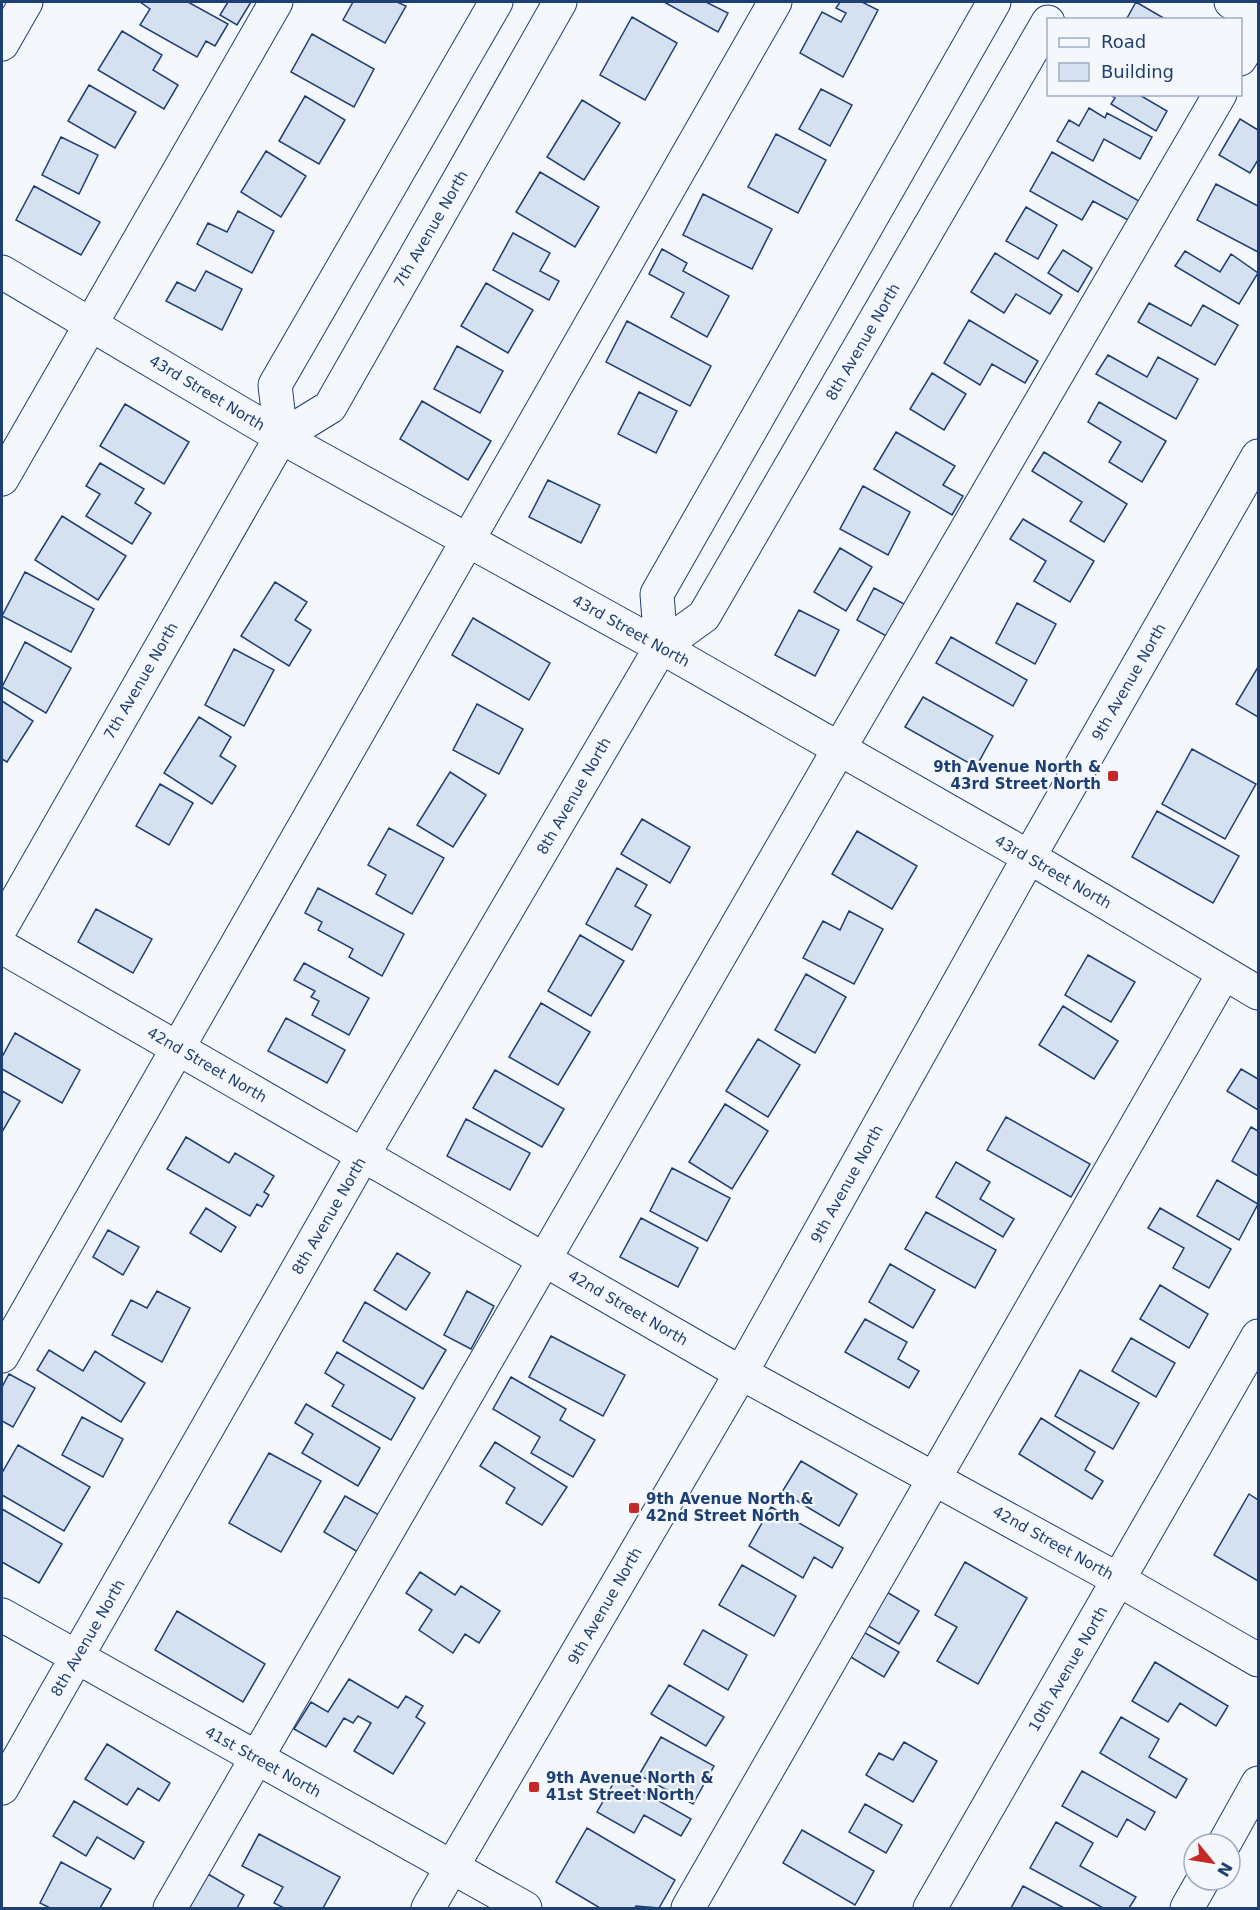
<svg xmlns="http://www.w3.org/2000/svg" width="1260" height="1910" viewBox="0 0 1260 1910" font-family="'DejaVu Sans',sans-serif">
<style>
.building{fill:#d5e0f0;stroke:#1d3f73;stroke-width:1.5}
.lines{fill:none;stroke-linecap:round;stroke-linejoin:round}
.minor-casing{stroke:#1d3f73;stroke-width:35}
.minor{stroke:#f4f7fb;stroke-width:33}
.poi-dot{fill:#c62828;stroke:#f4f7fb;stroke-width:2}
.labels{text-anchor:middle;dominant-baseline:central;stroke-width:4.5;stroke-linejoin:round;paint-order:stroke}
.street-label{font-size:15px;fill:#1d3f73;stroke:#f4f7fb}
.poi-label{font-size:15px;font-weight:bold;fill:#1d3f73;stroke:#f4f7fb;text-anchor:start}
</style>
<rect width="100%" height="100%" fill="#f4f7fb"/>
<path class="building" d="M140,2h48l40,22 -13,22 -9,-5 -9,16 -57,-32 10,-16z
M228,2h23l-14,23 -17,-10z
M353,2h44l9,4 -21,37 -42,-23z
M664,2h42l22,11 -10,19z
M840,2h22l16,8 -35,67 -43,-24 22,-41 19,10 5,-9 -10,-5z
M1136,2l31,18h-41z
M632,17l45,26 -32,57 -45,-25z
M122,31l40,24 -9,15 25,15 -14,24 -66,-39z
M312,34l62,35 -20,38 -63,-35z
M89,85l47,27 -21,36 -47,-27z
M821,89l31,16 -22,41 -31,-17z
M1109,94h29l29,17 -11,20 -45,-27 4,-6z
M305,96l40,24 -26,44 -40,-23z
M582,100l38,23 -36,57 -37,-23z
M1089,108l16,10 2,-5 45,24 -12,22 -36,-20 -11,22 -36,-20 12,-21 10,6z
M1240,119l18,11v30l-8,13 -31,-18z
M776,134l50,26 -28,53 -50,-26z
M61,137l37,18 -19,39 -37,-19z
M266,151l40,25 -25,41 -40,-25z
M1052,152l87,49 -11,19 -35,-19 -11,19 -52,-29z
M540,172l59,35 -24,40 -59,-35z
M1216,184l42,22v46l-61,-32z
M34,186l66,36 -19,33 -65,-35z
M703,194l69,35 -20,40 -69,-34z
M1026,207l31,18 -19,34 -32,-18z
M238,211l36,20 -22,42 -55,-29 11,-21 19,9z
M513,233l37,20 -10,18 19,10 -10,19 -56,-30z
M662,249l25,14 -4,8 46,25 -22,41 -36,-20 13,-24 -35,-19z
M1063,250l29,18 -14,24 -30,-19z
M1185,251l35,21 11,-18 27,19 -19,31 -64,-38z
M995,253l67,42 -12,19 -34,-20 -12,19 -33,-21z
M206,271l36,18 -20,41 -56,-29 11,-19 18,9z
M486,283l47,27 -25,43 -47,-27z
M1149,303l42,23 12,-21 35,20 -23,40 -77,-43z
M969,320l69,41 -13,22 -33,-19 -12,21 -36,-22z
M627,321l84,45 -21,40 -84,-44z
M457,346l46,25 -23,42 -46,-24z
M1108,355l39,22 11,-20 40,22 -22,40 -80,-45z
M932,373l34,21 -22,36 -34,-21z
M639,392l38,19 -21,42 -38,-19z
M422,401l69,40 -23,39 -68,-41z
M1099,402l67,39 -24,41 -33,-20 12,-20 -33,-20z
M125,404l64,38 -25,42 -64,-38z
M896,432l59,34 -12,19 20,11 -11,19 -78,-46z
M1044,452l83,52 -23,38 -34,-21 12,-19 -50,-31z
M100,463l44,26 -9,14 16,10 -19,31 -46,-28 14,-22 -14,-8z
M548,480l52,25 -19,38 -52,-26z
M863,486l47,26 -22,43 -48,-26z
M62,516l64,40 -28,44 -63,-40z
M1023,519l71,42 -24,41 -36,-21 12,-20 -36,-22z
M840,548l32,19 -26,44 -32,-19z
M25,572l69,37 -23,43 -69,-36z
M275,582l32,20 -12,18 16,10 -22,36 -48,-30z
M874,588l34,18 -18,32 -33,-18z
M1017,603l39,21 -21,40 -39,-21z
M799,610l40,20 -24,46 -40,-21z
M473,618l77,45 -21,37 -77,-45z
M951,637l76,43 -14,26 -77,-43z
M25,642l46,26 -25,45 -44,-26z
M234,649l40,21 -30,56 -39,-21z
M1258,667v50l-22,-13z
M923,697l70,39 -17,31 -71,-40z
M2,701l31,20 -26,41 -5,-3z
M477,704l46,25 -24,45 -46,-24z
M199,717l32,20 -11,19 16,10 -24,38 -48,-31z
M1192,749l64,35 -31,55 -63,-35z
M450,772l36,23 -33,52 -36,-22z
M160,784l33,19 -24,42 -33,-19z
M1157,811l82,45 -26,47 -81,-46z
M642,819l48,28 -20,36 -49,-29z
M389,828l55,30 -32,56 -36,-20 10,-19 -18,-10z
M857,831l60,35 -25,43 -60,-35z
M617,868l30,17 -12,21 16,9 -19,35 -46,-26z
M318,888l86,46 -22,42 -33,-19 4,-8 -35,-19 4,-8 -17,-9z
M96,909l56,30 -19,34 -55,-31z
M849,911l34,18 -29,55 -51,-26 20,-37 17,9z
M580,935l44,26 -33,55 -43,-25z
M1088,955l47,27 -24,40 -46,-27z
M304,963l65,35 -20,37 -37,-20 7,-14 -8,-4 4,-6 -21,-11z
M806,974l40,23 -31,56 -40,-23z
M541,1003l49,29 -32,53 -49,-28z
M1063,1006l55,35 -24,38 -55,-34z
M286,1018l59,32 -18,33 -59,-32z
M15,1033l65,37 -18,33 -60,-34v-12z
M758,1039l42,26 -32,52 -42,-26z
M1241,1069l17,10v31l-31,-19z
M495,1070l69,39 -22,38 -69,-39z
M2,1091l18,10 -18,31z
M725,1104l43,27 -36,58 -43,-27z
M1006,1117l84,47 -19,33 -84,-47z
M466,1119l64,34 -20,37 -63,-34z
M1251,1127l7,4v45l-26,-15z
M186,1137l43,26 6,-10 39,23 -10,16 5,3 -7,12 -5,-3 -7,12 -83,-47z
M956,1162l34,20 -10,17 34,20 -11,18 -67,-40z
M672,1168l58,30 -23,43 -57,-30z
M1217,1180l41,24 -19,36 -42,-24z
M206,1208l30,19 -15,25 -31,-19z
M1160,1208l71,41 -22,39 -36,-20 11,-20 -36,-20z
M926,1212l70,38 -21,38 -70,-39z
M641,1218l57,30 -20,39 -58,-30z
M108,1230l31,17 -16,28 -30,-18z
M397,1253l33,20 -24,37 -32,-20z
M890,1264l45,26 -22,38 -44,-26z
M1160,1285l48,29 -19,34 -49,-29z
M157,1291l33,17 -28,54 -50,-27 19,-35 16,8z
M467,1291l27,15 -23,43 -27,-14z
M365,1302l81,48 -23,39 -80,-48z
M865,1319l42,23 -9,17 21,12 -10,17 -64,-36z
M551,1336l74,39 -22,41 -74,-39z
M1131,1338l44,25 -19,34 -44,-26z
M49,1350l34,21 12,-20 50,32 -24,39 -84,-52z
M337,1352l78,46 -24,42 -59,-34 12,-21 -19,-12z
M1080,1370l59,33 -26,46 -58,-33z
M9,1374l26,14 -22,39 -11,-6v-34z
M511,1377l55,32 -6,11 35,20 -22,37 -42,-24 9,-16 -47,-28z
M306,1404l74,44 -22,38 -56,-33 11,-19 -18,-11z
M82,1417l41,22 -20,38 -41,-22z
M1041,1418l54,34 -10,18 18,11 -11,18 -73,-45z
M495,1442l72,45 -25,38 -36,-22 9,-15 -35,-22z
M18,1445l72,42 -26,44 -62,-36v-22z
M269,1453l52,28 -40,71 -52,-29z
M801,1461l56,33 -18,32 -57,-34z
M1249,1494l9,6v81l-44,-26z
M345,1496l34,19 -21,37 -34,-20z
M771,1507l72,41 -11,20 -18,-11 -11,21 -54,-32z
M2,1509l60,35 -23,39 -37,-21z
M965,1562l62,36 -49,86 -41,-23 20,-34 -22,-12z
M742,1565l54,31 -22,40 -55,-31z
M420,1572l35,23 6,-9 39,25 -21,32 -14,-9 -12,19 -34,-23 13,-20 -26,-17z
M885,1591l34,20 -20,33 -34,-20z
M177,1611l88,53 -22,38 -88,-52z
M858,1629l41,23 -15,25 -40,-24z
M703,1630l44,25 -19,35 -44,-26z
M1155,1662l73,44 -12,20 -36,-23 -12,19 -36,-21z
M349,1679l49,29 8,-12 17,10 -7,11 9,6 -32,51 -39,-23 17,-28 -13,-7 -5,7 -9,-5 -18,29 -32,-18 17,-27 17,10z
M669,1685l55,32 -18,29 -55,-32z
M1121,1717l38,22 -10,18 38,22 -11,19 -76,-45z
M661,1737l53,29 -21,38 -54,-29z
M904,1742l33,19 -24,41 -47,-27 13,-22 14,7z
M107,1744l63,39 -11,18 -21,-13 -11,17 -42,-26z
M1082,1771l73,41 -10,18 -18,-11 -10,18 -55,-31z
M617,1777l74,42 -10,17 -37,-21 -10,18 -37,-21z
M74,1801l70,41 -10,17 -37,-22 -11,19 -33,-20z
M865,1804l37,21 -16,28 -37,-21z
M1056,1822l37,21 -13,23 56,31 -7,11h-26l-73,-40z
M587,1828l88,52 -16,28 -23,-2 -1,2h-35l-44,-26z
M802,1830l72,41 -19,34 -72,-42z
M259,1834l81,43 -17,31h-39l-10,-5 9,-16 -41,-21z
M61,1862l50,27 -11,19h-50l-10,-5z
M208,1874l36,21 -7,13h-48z
M1023,1886l41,22h-53z"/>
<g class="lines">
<defs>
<path id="minor" d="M1231,2l27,15
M2,44l24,-42
M1240,59l18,-30
M2,272l279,165 380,210 368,210 229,136
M281,437l-6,-52 221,-383
M2,479l274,-477
M661,647l-4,-53 337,-592
M2,926l279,-489 49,-30 230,-405
M2,947l739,426 378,207 139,80
M2,1356l773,-1354
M2,1615l523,293
M2,1788l361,-633 298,-508 43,-31 344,-594
M1224,1844l34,-61
M170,1908l669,-1159 381,-655
M428,1908l313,-535 288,-516 229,-401
M688,1908l536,-935
M930,1908l328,-572
M1187,1908l16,-28"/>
</defs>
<use href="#minor" class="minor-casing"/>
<use href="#minor" class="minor"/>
</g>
<g class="poi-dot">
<rect x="1107" y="770" width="12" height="12" rx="3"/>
<rect x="628" y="1502" width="12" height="12" rx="3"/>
<rect x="528" y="1781" width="12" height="12" rx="3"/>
</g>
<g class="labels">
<g class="street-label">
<text transform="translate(431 229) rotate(-60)">7th Avenue North</text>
<text transform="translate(863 342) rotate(-60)">8th Avenue North</text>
<text transform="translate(207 393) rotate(31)">43rd Street North</text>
<text transform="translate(631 631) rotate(29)">43rd Street North</text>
<text transform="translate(141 681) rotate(-60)">7th Avenue North</text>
<text transform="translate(1129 682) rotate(-60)">9th Avenue North</text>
<text transform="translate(574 796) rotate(-60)">8th Avenue North</text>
<text transform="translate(1053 872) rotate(30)">43rd Street North</text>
<text transform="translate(207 1065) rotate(30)">42nd Street North</text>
<text transform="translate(847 1184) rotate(-61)">9th Avenue North</text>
<text transform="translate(329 1216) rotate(-60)">8th Avenue North</text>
<text transform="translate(628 1308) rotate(30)">42nd Street North</text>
<text transform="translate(1053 1543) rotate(29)">42nd Street North</text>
<text transform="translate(605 1606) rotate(-60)">9th Avenue North</text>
<text transform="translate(88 1638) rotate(-60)">8th Avenue North</text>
<text transform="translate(1068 1669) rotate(-60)">10th Avenue North</text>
<text transform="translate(263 1762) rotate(29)">41st Street North</text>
</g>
<g class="poi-label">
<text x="1101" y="767" text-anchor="end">9th Avenue North &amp;<tspan x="1101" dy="17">43rd Street North</tspan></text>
<text x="646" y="1499">9th Avenue North &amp;<tspan x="646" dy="17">42nd Street North</tspan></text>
<text x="546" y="1778">9th Avenue North &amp;<tspan x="546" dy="17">41st Street North</tspan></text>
</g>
</g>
<rect width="1260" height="1910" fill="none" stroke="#1d3f73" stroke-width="6"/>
<rect x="1047" y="18" width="195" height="78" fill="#f4f7fb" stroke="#9eadc5" stroke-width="1.5"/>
<rect x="1059" y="38" width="30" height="9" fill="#f4f7fb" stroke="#9eadc5" stroke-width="1.5"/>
<text x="1101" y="48" font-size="18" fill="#1d3f73">Road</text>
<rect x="1059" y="63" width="30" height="18" fill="#d5e0f0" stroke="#9eadc5" stroke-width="1.5"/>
<text x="1101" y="78" font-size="18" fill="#1d3f73">Building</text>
<g transform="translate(1212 1862) rotate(120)"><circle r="28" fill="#f4f7fb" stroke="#9eadc5" stroke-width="1.5"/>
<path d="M0-4.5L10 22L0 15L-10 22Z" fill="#c62828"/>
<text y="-9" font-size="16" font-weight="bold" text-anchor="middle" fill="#1d3f73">N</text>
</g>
</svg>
